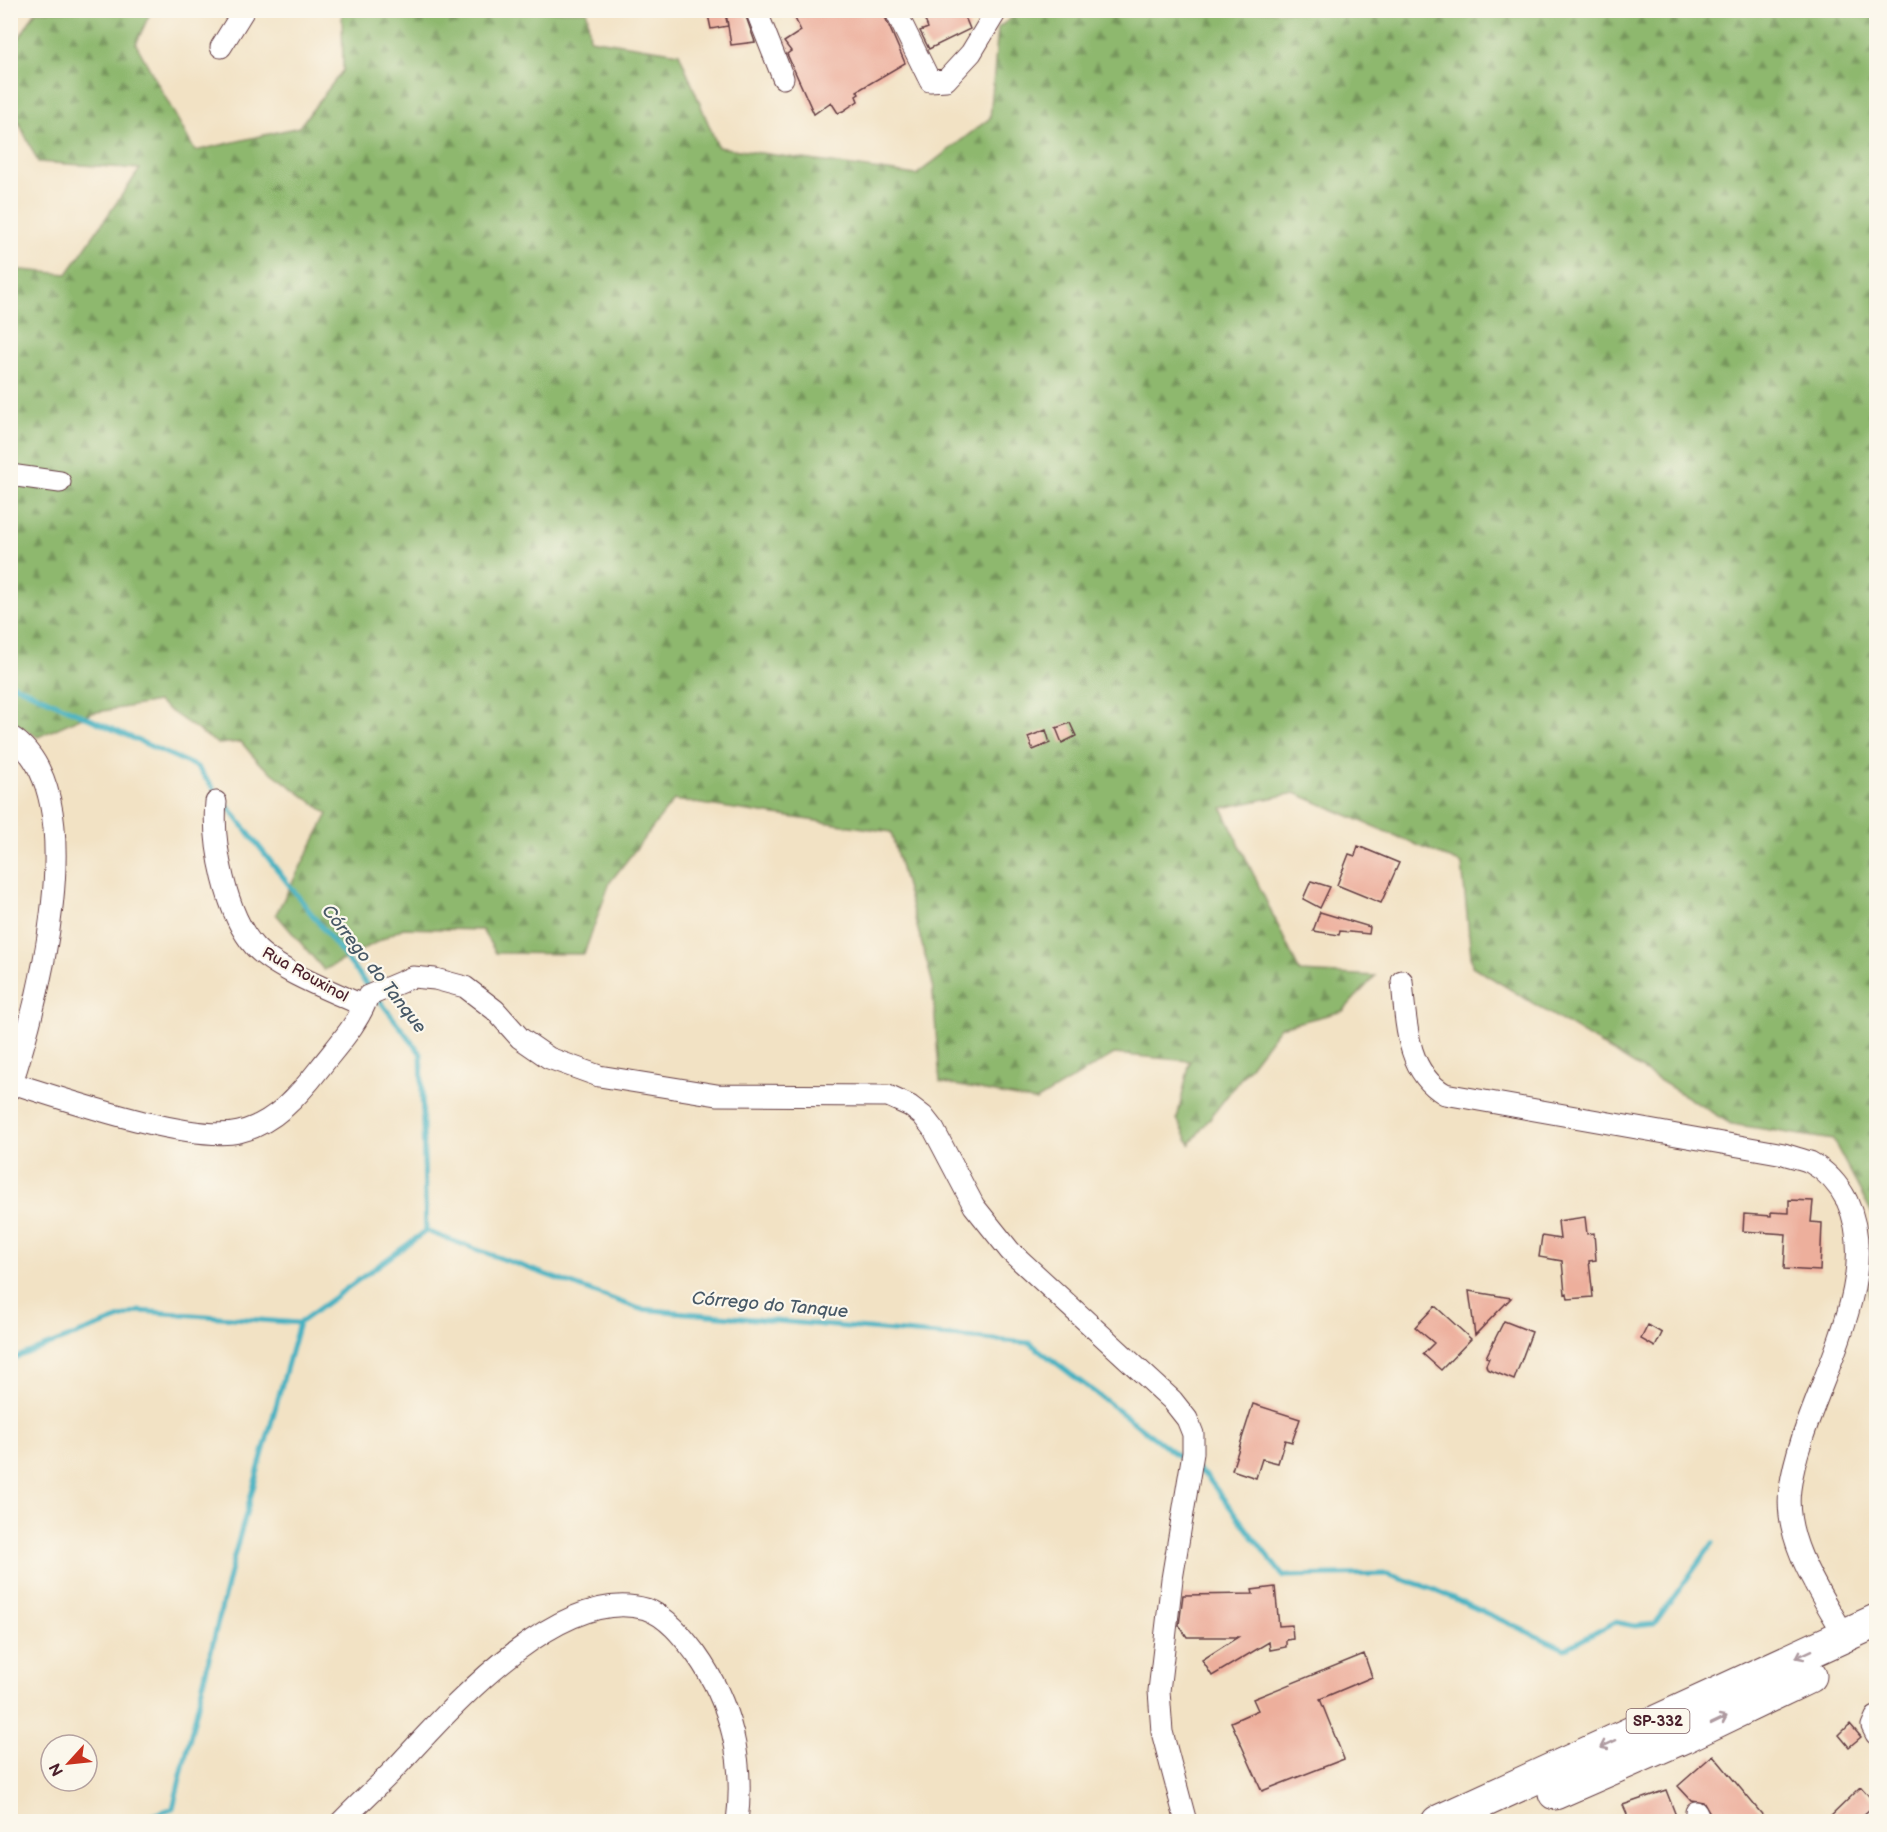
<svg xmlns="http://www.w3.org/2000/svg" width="1887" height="1832" viewBox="0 0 1887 1832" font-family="'Balsamiq Sans',sans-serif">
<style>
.forest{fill:url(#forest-firs);stroke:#6c6c4c;stroke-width:1.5}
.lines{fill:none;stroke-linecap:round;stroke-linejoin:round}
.stream{stroke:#44b1c1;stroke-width:5}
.building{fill:#edaf9c}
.minor-casing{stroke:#633c42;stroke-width:23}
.primary-casing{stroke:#633c42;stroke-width:35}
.minor{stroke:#fff;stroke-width:21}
.primary{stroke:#fff;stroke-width:33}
.oneway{stroke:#ae9aa0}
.labels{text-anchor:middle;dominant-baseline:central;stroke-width:4.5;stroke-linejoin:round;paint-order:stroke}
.shield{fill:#fbf7ec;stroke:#7f6065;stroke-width:1.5}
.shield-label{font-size:15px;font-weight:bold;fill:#4a1f2b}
.street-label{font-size:16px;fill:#4a1f2b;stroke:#fbf7ec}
.water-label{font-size:18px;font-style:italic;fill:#485967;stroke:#fbf7ec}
</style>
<defs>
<pattern id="forest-firs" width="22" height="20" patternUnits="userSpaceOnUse" patternTransform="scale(1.5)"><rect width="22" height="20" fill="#8eb86e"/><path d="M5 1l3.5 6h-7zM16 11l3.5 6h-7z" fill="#76955b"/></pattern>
</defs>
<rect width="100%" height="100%" fill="#fbf7ec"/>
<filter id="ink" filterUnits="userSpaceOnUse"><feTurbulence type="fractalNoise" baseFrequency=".0167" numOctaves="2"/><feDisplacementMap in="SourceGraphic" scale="12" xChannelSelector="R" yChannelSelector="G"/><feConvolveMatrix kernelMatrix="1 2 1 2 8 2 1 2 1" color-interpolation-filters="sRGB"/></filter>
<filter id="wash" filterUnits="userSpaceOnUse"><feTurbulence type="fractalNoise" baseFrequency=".008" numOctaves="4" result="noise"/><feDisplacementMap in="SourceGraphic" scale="24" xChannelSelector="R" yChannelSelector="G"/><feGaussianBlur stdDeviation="1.35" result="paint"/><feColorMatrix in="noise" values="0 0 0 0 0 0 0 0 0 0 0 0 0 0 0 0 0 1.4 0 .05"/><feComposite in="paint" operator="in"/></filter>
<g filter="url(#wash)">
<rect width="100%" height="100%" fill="#f2e2c4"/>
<path class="forest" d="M36,11h115l-15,33 59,107 104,-24 44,-57 -1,-59h245l3,28 89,14 39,94 198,28 74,-57 8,-90 23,-17h855v1288l-7,-3 6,-77 -42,-79 -102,-16 -259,-158 -10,-102 -167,-71 -73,15 78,164 75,4 -32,35 -63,16 -90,117 -13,-25 13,-58 -76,-7 -78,47 -96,-19 -8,-101 -41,-149 -217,-32 -64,82 -26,72 -88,-1 -14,-23 -79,-2 -79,42 -48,-56 52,-100 -69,-51 -18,-21 -23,2 -61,-42 -66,11 -53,24 -27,-16v-452l56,5 73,-105 -102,-7 -27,-56v-55z"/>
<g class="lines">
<path class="stream" d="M10,683l187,84 174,223
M377,997l44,57 5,177 214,78 390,34 156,119
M17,1357l122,-46 160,12 127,-92
M1196,1469l11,8 76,99 104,-2 46,15 132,60 50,-27 20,4 19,-2 59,-81
M133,1822l40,-14 59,-244 67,-241"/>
</g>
<g id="blocks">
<path class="building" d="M707,10h17l4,16 -17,3z
M791,10h91l23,53 -48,28 2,3 -3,2 2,5 -15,10 -5,2 -7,-11 -17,12 -27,-60 4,-3 -7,-9 17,-11z
M921,10h33l2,5 7,-3 7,17 -41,20 -9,-18 8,-3z
M744,11l11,31 -24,3 -5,-32z
M1070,723l6,13 -14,7 -6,-15z
M1046,730l4,13 -17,7 -5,-13z
M1358,846l41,17 -18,40 -44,-18 12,-31 6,2z
M1311,881l19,6 -10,21 -17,-9z
M1320,912l50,15 -1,7 -29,-3 -1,4 -26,-4z
M1789,1200l24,1 -2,21 11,1 -2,48 -36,-2 2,-35 -43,-3 1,-17 27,2v-4l18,1z
M1585,1217l2,17 7,-1 2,27 -7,1 4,36 -25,2 -1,-6 -2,1 -3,-33 -23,-4 3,-21 18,3 -2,-18z
M1469,1291l42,7 -36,37z
M1435,1306l36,33 -30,31 -18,-16 11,-11 -19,-16z
M1504,1321l28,11 -18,48 -27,-11 -1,-4 3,-7 -3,-1z
M1648,1325l14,8 -7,14 -14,-8z
M1253,1404l47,15 -8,23 -7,-2 -7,23 -16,-4 -6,19 -24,-8z
M1275,1587l4,39 13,-1 1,14 -7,1v7l-16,3 -1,-8 -57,34 -10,-16 36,-23h-51l-8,-12 4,-30 70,-1 -1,-4z
M1364,1654l8,23 -52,22 24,60 -82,32 -31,-69 27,-12 -5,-11z
M1850,1724l11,13 -12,10 -10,-12z
M1713,1755l47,57 8,9h-54l-11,-19 -12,-2 -13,-14z
M1861,1787l15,17 -20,17h-30z
M1666,1790l12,31h-48l-7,-16z"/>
</g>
</g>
<g filter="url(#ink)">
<use href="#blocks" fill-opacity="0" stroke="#633c42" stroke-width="1.5"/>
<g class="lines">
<defs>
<path id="minor" d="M756,10l27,68
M895,10l35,71 16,-1 25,-27 26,-43
M221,47l23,-37
M10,475l50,7
M10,736c87,55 26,274 0,353
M216,802c-4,41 10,113 39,145 21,23 79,45 109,59
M1402,981c4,41 4,91 43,113l339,60c8,3 18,5 26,8 16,9 29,23 37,39 40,87 -46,199 -57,288 -7,51 30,104 55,147
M12,1083c52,16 178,60 227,49 35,-8 60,-37 81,-64 17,-22 39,-45 48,-72l45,-19 22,2 30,8 30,23 25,28 29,20 50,18 118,19 171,1 22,10 13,10 11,14 40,76 36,45 162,149 15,19 6,15v19l-21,126 -13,112 3,41 24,90
M1876,1717l-4,9 4,8
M1696,1812l5,10
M341,1822c20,-21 42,-40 61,-61 51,-55 159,-177 244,-152 21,7 37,28 50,45 35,49 49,107 41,168"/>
<path id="primary" d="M1555,1793l130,-57 125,-60
M1438,1822l438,-201"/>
</defs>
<use href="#minor" class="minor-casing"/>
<use href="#primary" class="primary-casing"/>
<use href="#minor" class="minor"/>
<use href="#primary" class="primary"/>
</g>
<defs><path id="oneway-shaft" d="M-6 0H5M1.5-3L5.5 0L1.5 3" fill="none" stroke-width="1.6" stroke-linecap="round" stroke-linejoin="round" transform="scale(1.5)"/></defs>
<g class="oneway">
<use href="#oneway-shaft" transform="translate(1804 1654) rotate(155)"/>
<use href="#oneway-shaft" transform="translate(1719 1720) rotate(-26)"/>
<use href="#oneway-shaft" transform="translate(1608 1744) rotate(155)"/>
</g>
</g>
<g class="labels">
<rect class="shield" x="1626.5" y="1709" width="63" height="24" rx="4.5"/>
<g class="shield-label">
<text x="1658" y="1721">SP-332</text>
</g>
<g class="street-label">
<text transform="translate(305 975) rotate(29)">Rua Rouxinol</text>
</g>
<g class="water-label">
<text transform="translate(374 969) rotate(52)">Córrego do Tanque</text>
<text transform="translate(770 1305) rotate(5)">Córrego do Tanque</text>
</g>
</g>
<rect width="1887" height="1832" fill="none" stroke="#fbf7ec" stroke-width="36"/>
<g transform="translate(69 1763) rotate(243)"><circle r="28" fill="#fbf7ec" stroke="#b4a19f" stroke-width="1.5"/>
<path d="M0-4.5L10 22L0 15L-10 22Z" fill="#c8321e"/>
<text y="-9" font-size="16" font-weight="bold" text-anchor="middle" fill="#4a1f2b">N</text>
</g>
</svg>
